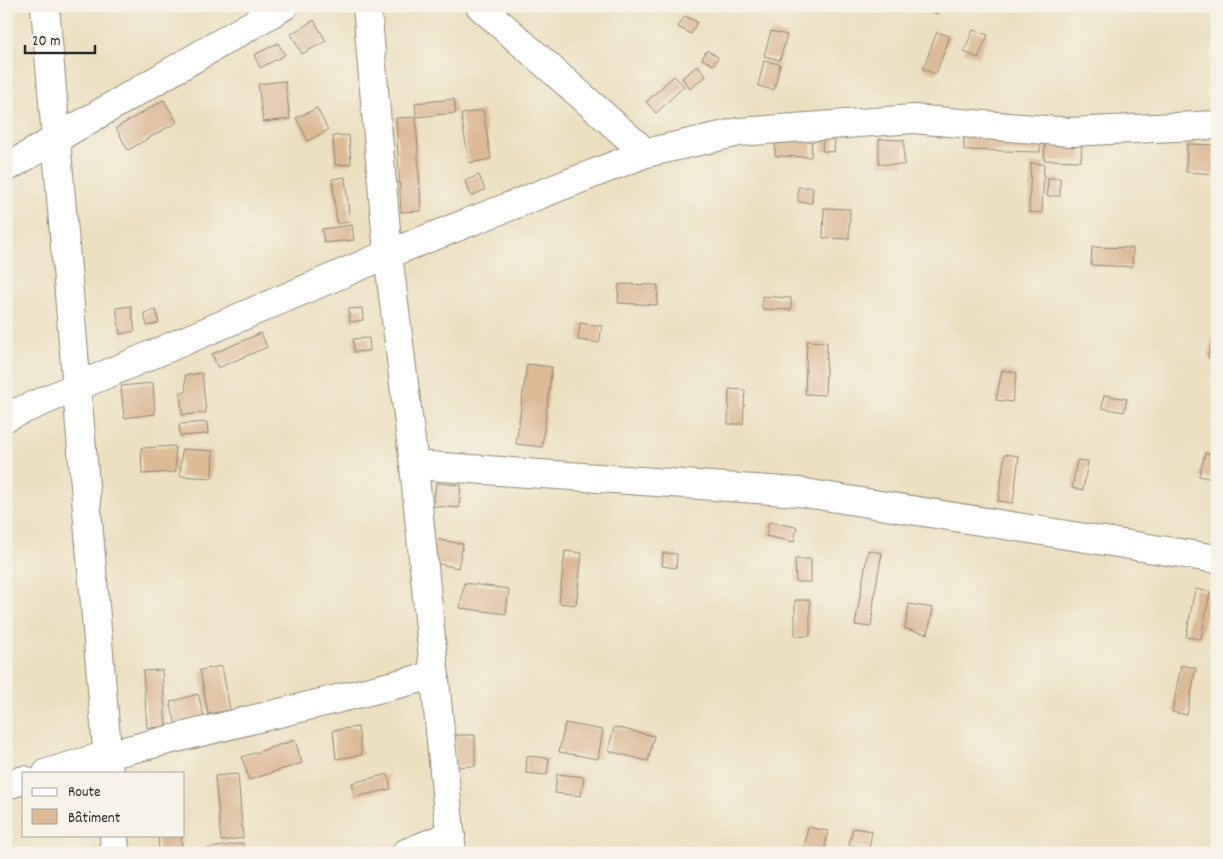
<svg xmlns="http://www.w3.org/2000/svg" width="1223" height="859" viewBox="0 0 1223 859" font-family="Dekko,sans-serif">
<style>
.building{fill:#deba97}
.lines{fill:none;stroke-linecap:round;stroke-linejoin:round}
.minor-casing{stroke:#8c8675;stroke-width:30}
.minor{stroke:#fff;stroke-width:28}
</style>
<rect width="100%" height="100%" fill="#f7f3e8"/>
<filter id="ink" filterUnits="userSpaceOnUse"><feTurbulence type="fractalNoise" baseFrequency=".02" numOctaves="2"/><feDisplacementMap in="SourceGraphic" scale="10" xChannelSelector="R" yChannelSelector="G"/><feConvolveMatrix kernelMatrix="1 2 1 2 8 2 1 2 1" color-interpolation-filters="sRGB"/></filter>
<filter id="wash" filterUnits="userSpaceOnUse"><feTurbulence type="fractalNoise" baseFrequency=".0096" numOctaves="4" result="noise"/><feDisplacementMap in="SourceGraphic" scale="20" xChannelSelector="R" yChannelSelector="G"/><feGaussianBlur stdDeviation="1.12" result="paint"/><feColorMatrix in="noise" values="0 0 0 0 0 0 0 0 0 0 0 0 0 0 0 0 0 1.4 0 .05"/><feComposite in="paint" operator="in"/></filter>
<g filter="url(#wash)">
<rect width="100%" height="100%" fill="#ece0bf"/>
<g id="blocks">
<path class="building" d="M919,6h21l-3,8z
M685,16l12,6 -6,12 -13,-7z
M314,20l12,21 -24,13 -11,-20z
M973,30l15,5 -10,23 -14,-6z
M771,31l16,4 -7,25 -16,-4z
M937,32l13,4 -14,38 -13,-5z
M278,43l7,12 -25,13 -6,-13z
M707,50l11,7 -5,8 -11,-6z
M764,61l16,3 -6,26 -16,-4z
M698,65l8,11 -16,13 -8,-11z
M674,76l10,10 -28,27 -10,-11z
M285,81l5,38 -27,3 -5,-38z
M454,99l2,14 -40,4 -1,-14z
M164,100l13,22 -49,28 -12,-22z
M317,108l11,22 -20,11 -12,-23z
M483,110l8,49 -22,4 -8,-49z
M416,117l5,94 -20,1 -5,-94z
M776,134l36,2 -1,21 -36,-1z
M964,134l77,3 -1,15 -76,-2z
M349,135l2,29 -16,1 -2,-29z
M823,137h12l-1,15 -12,-1z
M879,139l25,1v25l-25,-1z
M1045,143l37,1 -1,17 -37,-1z
M1187,144l30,1v29l-31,-2z
M1031,163l13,1 -2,49 -13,-1z
M479,175l6,15 -14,6 -6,-15z
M345,177l5,45 -13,2 -5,-45z
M1048,178h12v18h-13z
M798,187h15l-1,16 -14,-1z
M824,208l26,1 -1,30 -26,-1z
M352,225l2,15 -30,3 -2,-14z
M1092,247l41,1 -1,19 -41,-2z
M619,284l39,1 -1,20 -39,-2z
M762,296l29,2v12l-29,-1z
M131,306l4,25 -15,3 -4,-26z
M362,308l1,12 -13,2 -2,-13z
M156,310l3,13 -12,3 -3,-13z
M580,323l22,3 -3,17 -21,-3z
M1216,323h1v37l-9,-2z
M261,333l6,14 -49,21 -6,-14z
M369,338l1,13 -16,1 -1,-13z
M807,341l20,1 -2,53 -20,-1z
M527,364l25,3 -10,80 -26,-3z
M1002,370l15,3 -5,29 -16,-2z
M202,373l4,40 -24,2 -2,-23h6l-1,-17z
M153,383l2,31 -31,4 -3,-32z
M729,389l16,1 -2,34h-15z
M1104,395l23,4 -3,13 -22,-4z
M207,422l1,12 -28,2 -1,-12z
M175,446l1,26 -34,2 -1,-26z
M182,449l31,2 -1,27 -32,-2z
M1205,453l12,2 -4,24 -14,-3z
M1005,454l14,2 -6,47 -15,-2z
M1077,460l11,1 -5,29 -11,-2z
M436,483l25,2 -2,23 -26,-2z
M769,522l28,5 -3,15 -28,-6z
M435,539l28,5 -5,24 -28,-6z
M868,550l14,3 -7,38 -4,36 -16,-2z
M565,551l17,2 -6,52 -17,-2z
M663,553l14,1 -1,14 -14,-2z
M795,559h16v23h-15z
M464,583l45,6 -3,25 -46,-6z
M1195,589l15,3 -9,47 -15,-2z
M795,600h15v36h-15z
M909,604l24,4 -5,26 -23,-5z
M1181,665l15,3 -9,47 -15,-3z
M222,666l8,44 -22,4 -8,-44z
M162,670l4,57 -19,1 -4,-57z
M198,694l6,23 -28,8 -6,-23z
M565,723l38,7 -5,29 -39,-7z
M358,727l4,28 -26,4 -3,-29z
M614,727l40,9 -6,25 -40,-10z
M455,735h20v31l-19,1z
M295,740l7,23 -53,17 -7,-23z
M527,756l22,2 -2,17 -21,-2z
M238,774l5,64 -22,3 -6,-65z
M388,774l3,15 -36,8 -3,-14z
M557,774l27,3 -3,19 -26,-3z
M808,827l20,4 -4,21 -20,-3z
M853,828l19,3 -3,18 -20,-4z
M158,835h23l1,18h-23z
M243,843l1,10h-59v-1z"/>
</g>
</g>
<g filter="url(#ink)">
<use href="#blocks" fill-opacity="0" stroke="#8c8675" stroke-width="1"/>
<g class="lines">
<defs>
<path id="minor" d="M45,6l64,767
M367,6l21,248 26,211 38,388
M480,6l166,147
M6,168l278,-162
M6,417l382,-163 258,-101 93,-21 174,-13 157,13 147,-7
M414,465l385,27 418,67
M47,773l60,-18 328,-80
M6,785l18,-5
M114,835l1,18
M406,853l45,-18"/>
</defs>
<use href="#minor" class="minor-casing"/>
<use href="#minor" class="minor"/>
</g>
</g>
<rect width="1223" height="859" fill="none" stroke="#f7f3e8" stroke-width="25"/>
<rect x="22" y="772" width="162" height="65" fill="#f7f3e8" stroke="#a5a39c"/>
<rect x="32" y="788" width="25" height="8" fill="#ffffff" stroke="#a5a39c"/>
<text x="68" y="796" font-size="15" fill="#2b2b2b">Route</text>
<rect x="32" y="809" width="25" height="15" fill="#deba97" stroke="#a5a39c"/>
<text x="68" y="822" font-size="15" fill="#2b2b2b">Bâtiment</text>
<path d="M25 45v8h70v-8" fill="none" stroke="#2b2b2b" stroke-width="2.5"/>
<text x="32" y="45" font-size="15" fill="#2b2b2b" stroke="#f7f3e8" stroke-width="4" paint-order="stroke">20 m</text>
</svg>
